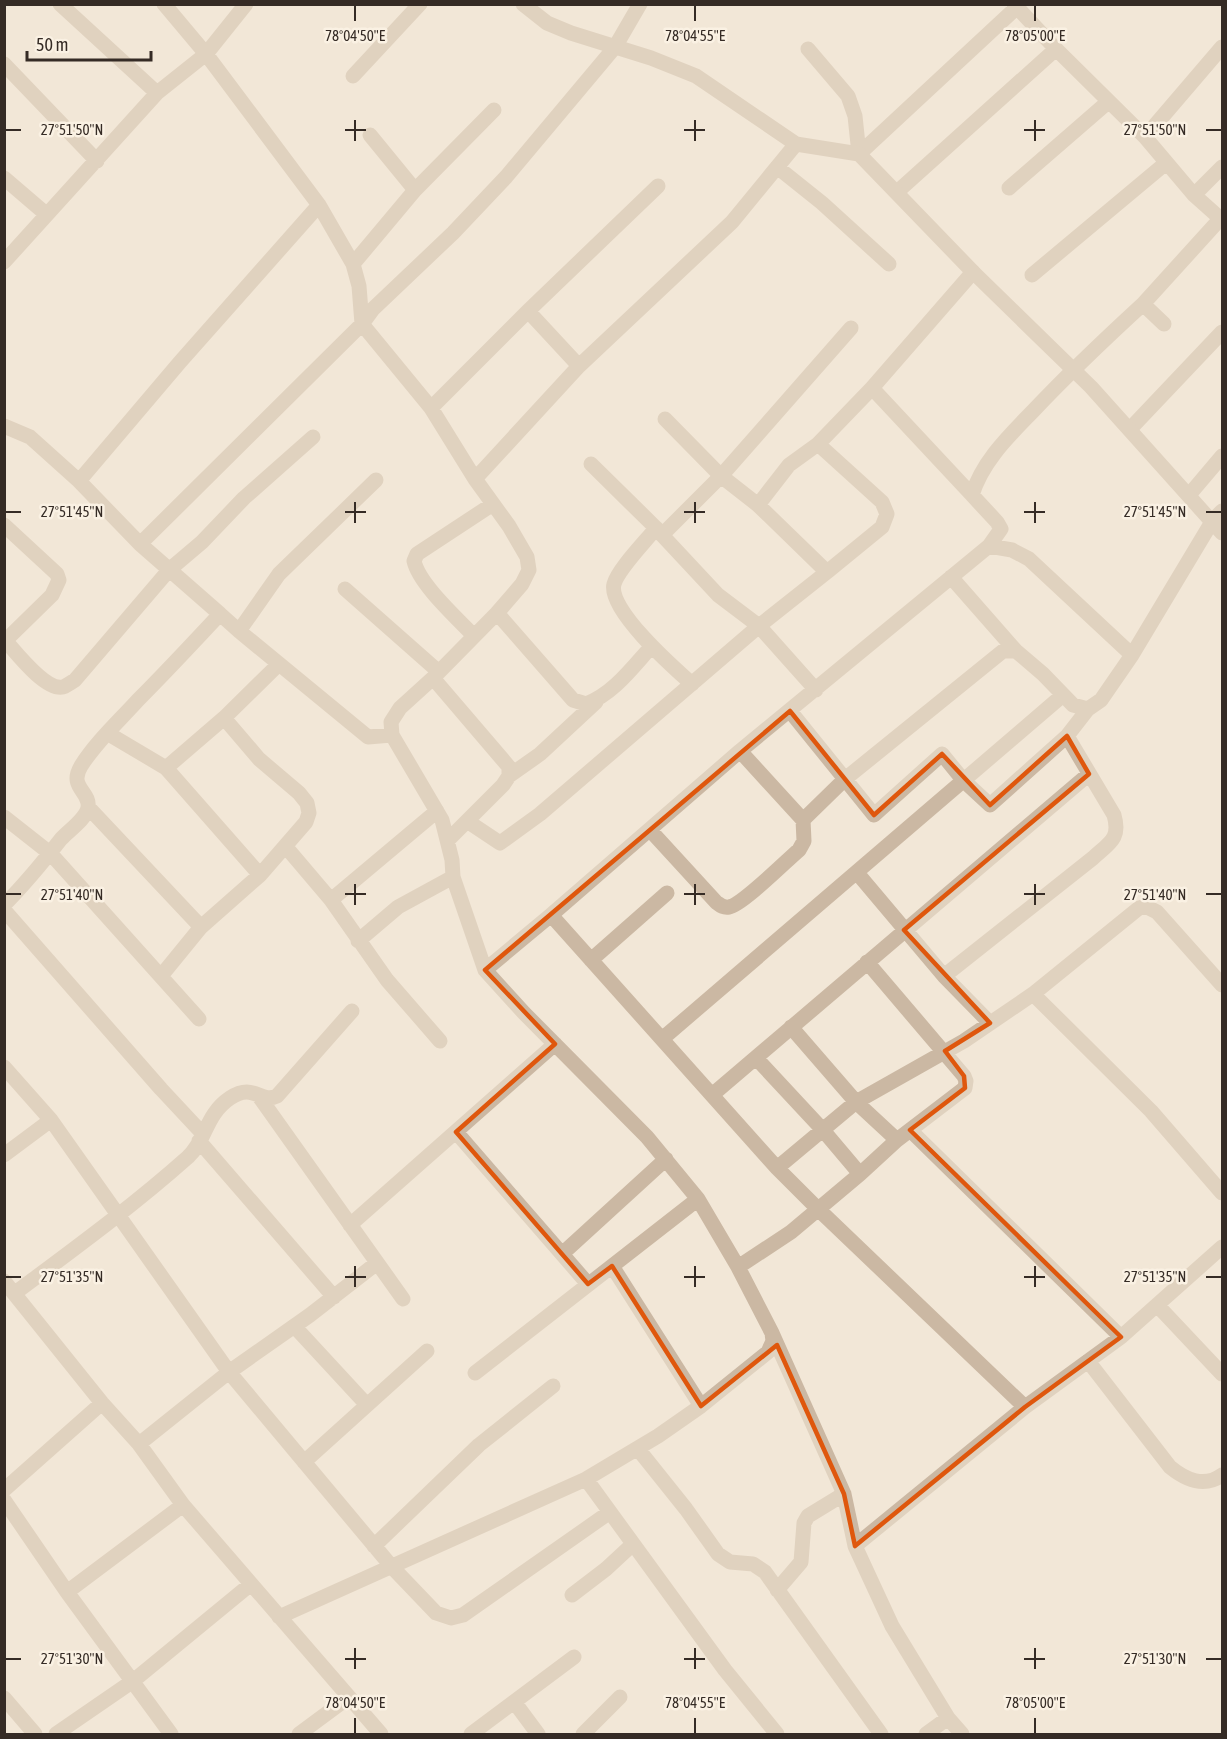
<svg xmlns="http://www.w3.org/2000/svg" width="1227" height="1739" viewBox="0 0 1227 1739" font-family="'Asap Condensed',sans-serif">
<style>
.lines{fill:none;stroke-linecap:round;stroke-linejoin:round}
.minor{stroke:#cbb8a3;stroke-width:15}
.tertiary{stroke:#cbb8a3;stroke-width:15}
.marked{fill:none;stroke:#df570d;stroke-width:4.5;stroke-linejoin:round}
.ticks{fill:none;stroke:#352b25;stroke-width:2}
.ticks-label{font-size:15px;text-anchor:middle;fill:#352b25;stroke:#faf1e3;stroke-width:5;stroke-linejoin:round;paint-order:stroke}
</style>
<rect width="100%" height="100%" fill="#f2e7d7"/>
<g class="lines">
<path class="minor" d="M60,4l97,89
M164,4l42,50 113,151 34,59 6,22 3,38 69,84 44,71 34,47 18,31 2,13 -7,14 -25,29
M1014,4l42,45
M808,49l40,47 7,20 4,38
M4,64l93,97
M353,76l67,-72
M370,135l45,55
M1145,137l77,-90
M859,154l157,-146
M777,167l45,36 67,61
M4,178l42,36
M1009,188l99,-86
M897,192l159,-143 89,88 49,58 28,25
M1194,195l28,-28
M4,262l153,-169 49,-39 40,-50
M353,264l62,-74 79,-80
M1032,275l134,-112
M1143,304l78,-86
M528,311l51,55
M431,408l97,-97 130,-125
M665,419l56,57 37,29 69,67 -68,54 57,64
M4,426l26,11 49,44 61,63 80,70c-27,29 -54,58 -82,86 -19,21 -42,42 -57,66 -13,22 10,25 7,42 -3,12 -19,22 -27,31 -18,23 -36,45 -57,66
M1130,429l92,-97
M818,444l64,58 5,12 -5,13 -55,45
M591,464l65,64
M475,479l104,-113 153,-144 64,-78
M79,481l101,-119 139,-157
M972,495l-100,-107 101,-116
M1189,495l33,-39
M758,505l31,-40 29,-21 54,-56
M4,525l53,49 2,6 -7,15 -46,45
M140,544l222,-220 11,-15 80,-76 53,-56 109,-130 25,-43
M989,546l23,4 17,9 103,96
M951,577l65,74
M345,589l94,83
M220,614l19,17 129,106 24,-2
M239,631l40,-57 97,-94
M474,636c-17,-18 -55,-52 -60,-75l3,-7 76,-50
M4,639c11,12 41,52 59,48 3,-1 9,-5 12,-7l94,-110 33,-28 42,-44 69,-61
M433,678l76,89v9l-6,9 -55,55
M692,684c-18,-16 -85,-75 -78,-100 4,-15 32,-43 42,-56l6,7 59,-59 130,-148
M790,711l84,104 68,-61 22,27 26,24 77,-69 21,-27
M107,733l59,35 94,107
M740,751l63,69 42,-41 158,-128h13l27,23 30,31 15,4 13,-9 31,-45 81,-135 9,-9
M166,768l58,-50 55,-54
M509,776l31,-22 56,-52
M88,807l113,120
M4,817l47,37 148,165
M467,821l33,22 40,-29 219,-188 -41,-31 -56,-60
M650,830l66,72c4,3 7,6 13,5 13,-2 57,-46 70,-57l5,-9 -1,-21
M286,847l45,53 56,80 53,61
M858,874l86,102 46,47
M331,900l106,-89
M4,910l157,179 42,45
M358,941l40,-34 55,-30 -1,-17 -10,-40 -50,-85 -1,-13 9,-14 33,-30 64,-65 76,87 13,4c27,-10 46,-36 65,-57
M591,960l76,-67
M485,970l66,-55
M161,976l40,-49 59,-52 46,-53 3,-9 -2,-10 -8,-10 -40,-34 -35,-41
M944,976l149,-118c16,-15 28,-19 21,-43l-47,-79
M1033,994l118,117 71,82
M791,1027l65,75 41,38
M662,1039l401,-344
M756,1058l66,71 38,45
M4,1067l47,53 178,252 163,195 44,46 15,5 12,-3 147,-103
M258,1095l145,204
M712,1095l377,-321
M910,1130l211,207
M456,1132l132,152
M199,1141l135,156
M4,1155l47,-35
M777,1168l79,-66 108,-61 69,-47 106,-86 6,-2 12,6 65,73
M350,1225l205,-181
M562,1254l104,-95
M612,1266l89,140
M738,1267l53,-35 69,-58 37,-34 68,-52 1,-7 -2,-5 -97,-114
M4,1281l98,122 37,41 44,61 198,229
M15,1293c59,-44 118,-87 173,-136 19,-18 17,-42 42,-59 24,-16 30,6 47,-2l75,-85
M1157,1305l65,69
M294,1326l73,79
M772,1333l72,161 11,52 37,80 56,92 14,16
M1088,1361l82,106c16,13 34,21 52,8
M475,1373l223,-174
M1025,1407l-207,-198 -41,-41 -226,-253 189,-164 249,-205 12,-17 -4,-7 -25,-27c11,-35 38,-60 62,-85 35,-37 72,-72 109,-106l21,20
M139,1444l90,-72 81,-57 67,-52
M638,1449l48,60 32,45 12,8 23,2 12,8 116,162
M304,1462l123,-111
M586,1479l139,191 52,64
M4,1490l98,-87
M4,1500l63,92 104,142
M374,1546l105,-101 74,-59
M855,1546l170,-139 96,-70 101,-90
M777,1590l24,-28 3,-39 4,-7 36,-22
M67,1592l116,-87
M572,1595l34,-26 27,-25
M279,1617l307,-138 72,-43 43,-30 67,-54 5,-11 -1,-8 -34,-66 -40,-68 -51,-62 -123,-124 -39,-43 -32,-93
M4,1698l31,36
M515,1703l23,31
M56,1734l77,-53 118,-97
M299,1734l50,-37
M471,1734l103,-77
M583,1734l37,-37
M926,1734l22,-16"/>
<path class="tertiary" d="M523,4l24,19 24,10 80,25 45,18 100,68 63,10 114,118 118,115 131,146"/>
</g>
<path d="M0 0H1227V1739H0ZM790,711l84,104 68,-61 48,51 77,-69 22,38 -185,156 86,93 -45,28 19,25 1,12 -55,42 211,207 -96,70 -170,139 -11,-52 -67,-149 -76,61 -89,-140 -24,18 -132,-152 99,-88 -70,-74z" fill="#f2e7d7" fill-opacity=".55" fill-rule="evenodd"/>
<path class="marked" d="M790,711l84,104 68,-61 48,51 77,-69 22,38 -185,156 86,93 -45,28 19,25 1,12 -55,42 211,207 -96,70 -170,139 -11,-52 -67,-149 -76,61 -89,-140 -24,18 -132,-152 99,-88 -70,-74z"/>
<path class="ticks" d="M355,6v15M695,6v15M1035,6v15M355,120v21M695,120v21M1035,120v21M6,130h15M345,130h21M684,130h21M1024,130h21M1206,130h15M355,502v21M695,502v21M1035,502v21M6,512h15M345,512h21M684,512h21M1024,512h21M1206,512h15M355,884v21M695,884v21M1035,884v21M6,894h15M345,894h21M684,894h21M1024,894h21M1206,894h15M355,1266v21M695,1266v21M1035,1266v21M6,1277h15M345,1277h21M684,1277h21M1024,1277h21M1206,1277h15M355,1648v21M695,1648v21M1035,1648v21M6,1659h15M345,1659h21M684,1659h21M1024,1659h21M1206,1659h15M355,1718v15M695,1718v15M1035,1718v15"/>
<g class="ticks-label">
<text x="355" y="41">78°04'50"E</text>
<text x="695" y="41">78°04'55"E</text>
<text x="1035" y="41">78°05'00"E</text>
<text x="72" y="135">27°51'50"N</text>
<text x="1155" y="135">27°51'50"N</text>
<text x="72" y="517">27°51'45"N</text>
<text x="1155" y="517">27°51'45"N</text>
<text x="72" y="900">27°51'40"N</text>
<text x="1155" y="900">27°51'40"N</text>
<text x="72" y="1282">27°51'35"N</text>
<text x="1155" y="1282">27°51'35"N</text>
<text x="72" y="1664">27°51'30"N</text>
<text x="1155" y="1664">27°51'30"N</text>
<text x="355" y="1708">78°04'50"E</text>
<text x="695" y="1708">78°04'55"E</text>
<text x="1035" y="1708">78°05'00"E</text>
</g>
<rect width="1227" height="1739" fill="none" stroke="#352b25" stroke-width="12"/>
<path d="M27 51v9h124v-9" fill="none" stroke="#352b25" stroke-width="3"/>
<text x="36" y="51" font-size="18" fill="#352b25" stroke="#faf1e3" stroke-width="4.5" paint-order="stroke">50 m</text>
</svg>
